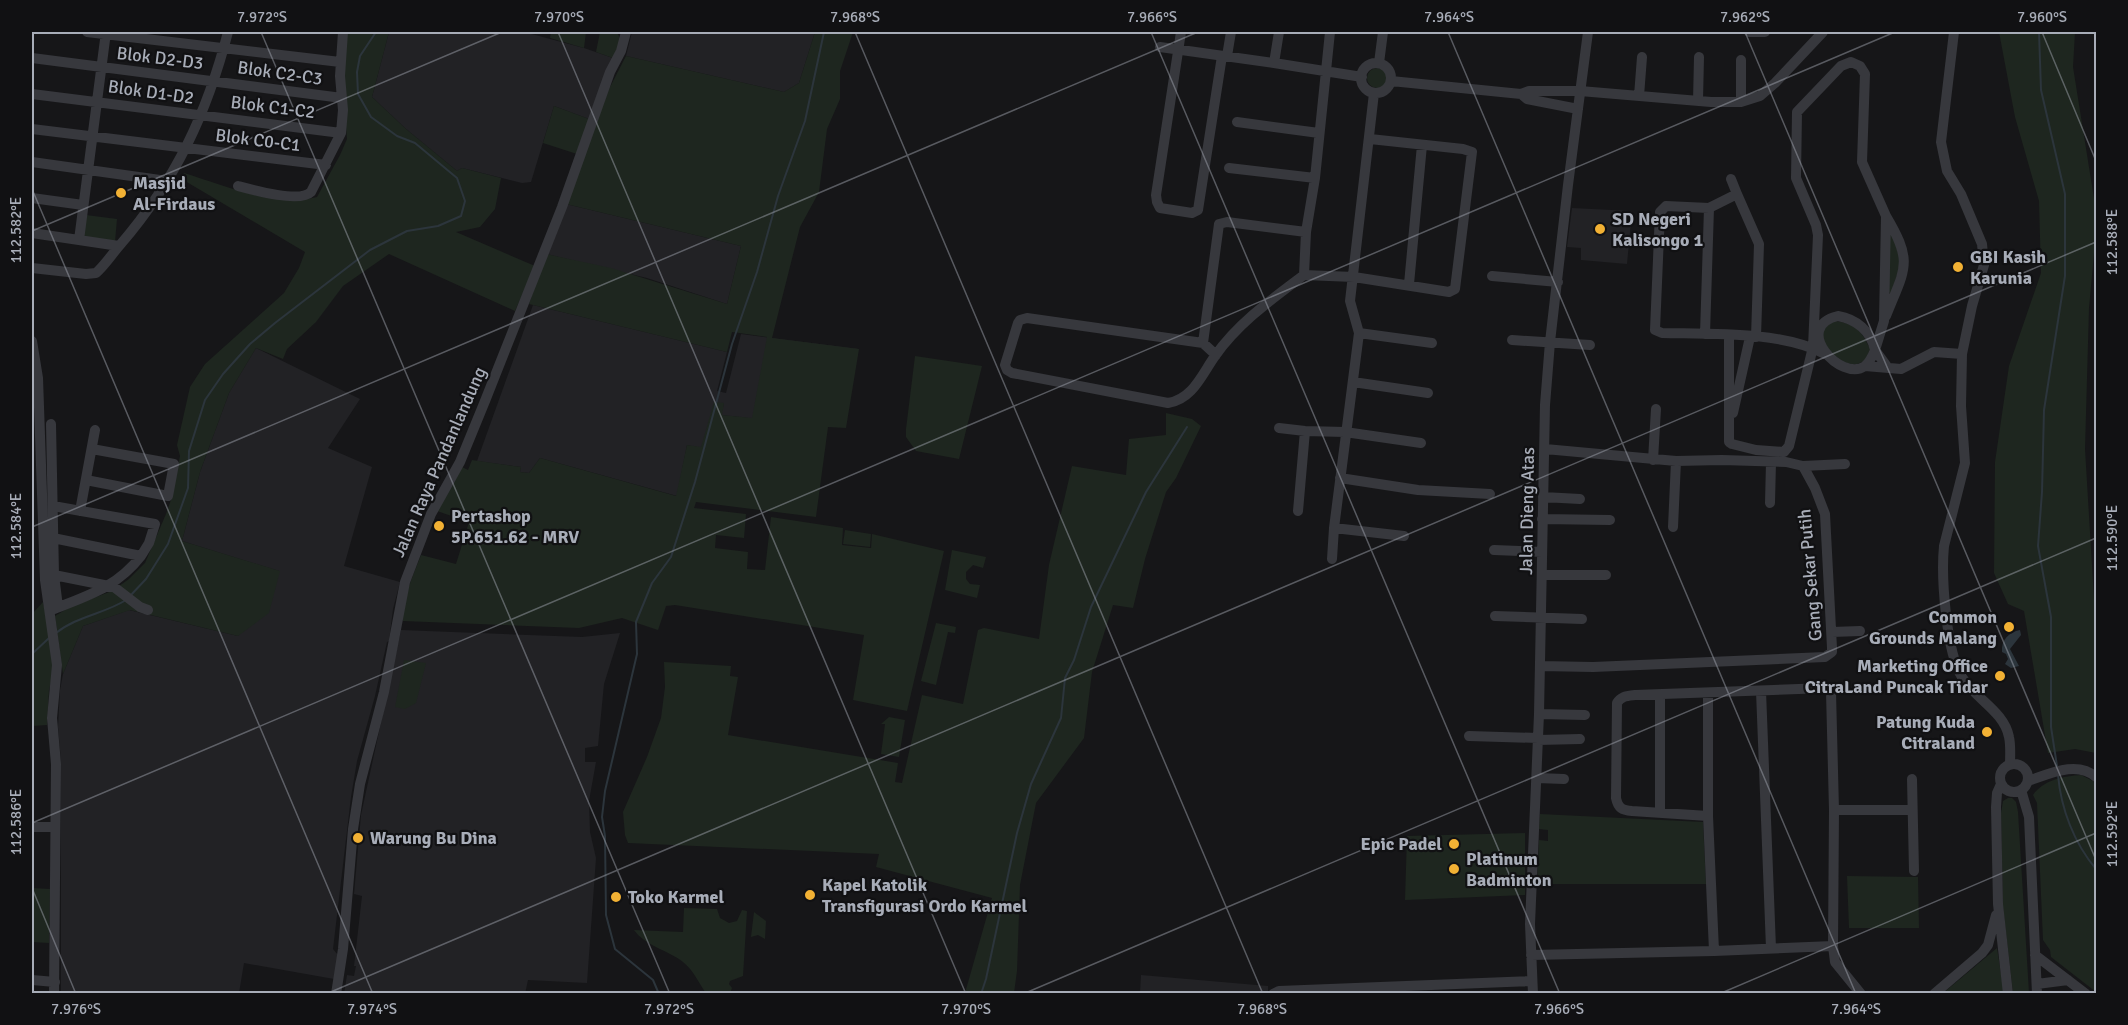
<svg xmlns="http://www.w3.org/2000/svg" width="2128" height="1025" viewBox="0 0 2128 1025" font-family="Signika,sans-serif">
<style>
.built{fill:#222225}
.green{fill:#1e261f}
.water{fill:#2c353c}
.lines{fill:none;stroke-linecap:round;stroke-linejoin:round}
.stream{stroke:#2c353c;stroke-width:2}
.minor{stroke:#37383d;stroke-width:10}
.ticks{fill:none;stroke:#a8adb8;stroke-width:1.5;stroke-opacity:0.45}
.poi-dot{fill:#f2b134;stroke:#111113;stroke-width:2}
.labels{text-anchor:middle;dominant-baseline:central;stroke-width:4.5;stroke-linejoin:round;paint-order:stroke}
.street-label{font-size:18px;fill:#a8adb8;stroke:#111113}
.poi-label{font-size:18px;font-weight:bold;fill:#a8adb8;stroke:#111113;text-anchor:start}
.neatline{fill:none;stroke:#a8adb8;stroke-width:2}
.ticks-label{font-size:15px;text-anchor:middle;fill:#a8adb8}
</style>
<rect width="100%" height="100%" fill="#161618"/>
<path class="built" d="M389,32h135l60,16 29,10 -24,61 -35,-13 -23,76 -9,1 -60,-15 -5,3 -51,-42 -34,-32z
M632,32h183l-16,51 -15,9 -158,-36z
M566,204l175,42 -14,58 -80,-26 -101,-24z
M1572,208l60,3 -5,53 -46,-4v-12l-14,-1z
M533,305l194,47 -10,39 9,2 15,-59 118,15 -76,73 -62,-7 3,-12 -23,45 -14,-3 -10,51 -137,-38 -11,15 -9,-1 1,-5 -44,-6z
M256,348l104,51 -32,49 44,19 -28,99 56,16 -7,27 -4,32 -2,1 -12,54 -18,65 -6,36 -18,152 5,6 -4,24 -90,-16 -5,30 -178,1v-233l-3,-34 2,-37 3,-16 20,-48 46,-16 109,26 41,-65 -97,-30 18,-69 29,-79z
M401,630l181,7 38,-4 -16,51 -6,62 -13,2v14h11l-7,39 1,31 6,26 -9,125 -59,-3 -3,14h-181l3,-19 7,1 2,-10h-2l8,-70 -8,-2 7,-79z
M1141,975l127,11v7h-128z"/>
<path class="green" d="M346,32h43l-17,65 34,32 51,42 5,-3 39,10 -6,31 -15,18 -24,5 79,34 -20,45 -126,-57 -46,32 -27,36 -29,27 -4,10 -27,-11 -27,45 -29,79 -18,69 98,30 -11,42 -31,23 -108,-26 -47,16 -20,48 -8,-58 15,-9 42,-16 17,-12 16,-16 21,-49 6,-17 8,-41 -3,-11 13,-58 15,-23 79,-71 15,-25 6,-16 -125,-74 4,-5c39,12 92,35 133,24l23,-42 7,-16 -5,-60z
M551,32h35l-2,16 -34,-10z
M600,32h16c8,7 0,17 -3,26l-17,-6z
M815,32h38l-13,39v28l-13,30 -8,63 -19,35 -28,111 87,11 -13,79 -18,-1 -12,90 -120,-15 -2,6 52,6 -2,24 -28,-3 -1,13 33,4 -1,17 18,1 6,-53 72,11 -1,17 29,3 1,-14 72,17 -37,160 -54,-11 11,-65 -189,-30 -9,1 -8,24 -36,-12 -43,10 -176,-7c-2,-19 11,-48 18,-66l35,9 13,-42 -32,-11 25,-44 6,3 4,-10 49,7 -1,5 9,1 11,-15 136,38 11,-51 14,2 13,-45 10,1 -2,12 30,3 15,-81 -35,-5 -5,20 -198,-48 17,-50 65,14 116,36 14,-58 -175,-42 43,-115 17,-33 158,36 15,-9z
M1999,32h76l-2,35 23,144v21l-7,76 -4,141 11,183v121l-21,-4 -27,4 -24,-142 -16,-7 -14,-31 1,-111 14,-96 32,-93 -2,-72 -24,-84z
M1367 78a10 10 0 1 1 20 0a10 10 0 1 1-20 0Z
M554,106l35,13 -12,35 -34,-11z
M86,215l31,4 -2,23 -32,-5z
M1889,233h3l9,29 -10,32 -3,-3z
M1834,321c21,2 28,10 36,28l-4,11c-1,0 -8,4 -9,4 -15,3 -44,-23 -31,-37 2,-3 5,-4 8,-6z
M915,356l67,10 -23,93 -43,-8 -10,-14v-8z
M1166,413l26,6 9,7 -25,52 -10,14 -21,67 -12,49 -20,-3 -21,67 -8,66 -48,65 -16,82 -3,86 -3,22h-49l27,-95 -116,-31 3,-13 -251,-11 -3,-8 -2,-23 24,-55 14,-39 4,-31 -1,-25 67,4 -1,10 8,1 -10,58 170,28 -3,19 7,1 20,-88 41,9 15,-74 6,-2 55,11 10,-74 23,-99 54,9 3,-36 37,-4z
M845,530l26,4 -1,13 -27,-3z
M952,550l34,7 -3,11 -10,-3 -7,7v7l4,5 10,1 -3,13 -32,-8z
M43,602l10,50v22l-4,16 -2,35 -15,1v-112z
M936,623l20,4 -1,6 -7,-1 -12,53 -15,-4z
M404,660l22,3 -10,40 -11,6 -10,-2z
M889,717l16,3 -6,37 -18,-3 4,-30h-4z
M2081,775l12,6 3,5v206l-45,-35 -1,-7 -7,-10 -6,-137 -4,-8c10,-15 31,-19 48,-20z
M2008,798h4l4,4 2,10 11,181h-16l-10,-86 -2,-94 2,-12z
M1540,814l163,8 3,62h-169l2,-44 9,1v-11l-9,-1z
M1525,833v62l-120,5 2,-64z
M1847,876l71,1 1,51h-70z
M32,888l18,1 -1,54 -17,-1z
M684,908l33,1 3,9 9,5 8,-2 5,-11 5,1 -4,65 -13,5 -1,3 3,4 -2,5h-24c-8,-11 -12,-22 -23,-31 -15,-12 -38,-16 -49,-32l49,2z
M754,912l12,9 -1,18 -7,-4 -7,2z
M1997,948l7,45 -62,1z"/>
<path class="water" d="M2020,630l1,5 -11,14 9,17 -8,2 -6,-4 3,-5 -2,-5 -4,-2c-1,-12 7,-20 18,-22z"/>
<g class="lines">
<path class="stream" d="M2039,32l2,58 24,104v82l-21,134 -2,82 -4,54 13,71v110l6,39
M130,596l16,-17 22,-35 20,-56 1,-37 16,-51 18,-26 27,-30 25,-21 95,-73 37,-19 31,-5 23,-10 4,-15 -8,-23 -42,-35 -18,-7 -26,-19 -13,-23 -1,-22 3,-16 16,-24
M56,633c21,-17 48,-19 70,-33
M32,654l17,-16
M2058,775c3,34 16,68 38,94
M659,994l-6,-14 -38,-31 -9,-34 -1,-79 -3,-19 3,-26 32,-137 -1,-32 16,-39 19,-26 24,-75 37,-138 25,-72 21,-76 27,-75 19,-89
M981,994l5,-15 31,-146 14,-49 30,-66 4,-40 9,-18 17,-53 55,-115 41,-65"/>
<path class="minor" d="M87,32l253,30
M1181,32l-25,163 1,7 3,6 32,5 6,-3 24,-154
M1279,32l-5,31 88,14
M1749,32h16
M1954,32l-13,110 6,29 14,23 21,50 2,21 -12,41 -10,48 -1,52 4,57 -21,83c-3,30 2,106 18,131 13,22 42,34 47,60 2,9 1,19 1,28
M1160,47l114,16
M1227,56l4,-24
M32,58l310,40
M1379,63l4,-31
M1361 78a15 15 0 1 1 30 0a15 15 0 1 1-30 0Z
M1391,81l130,13 8,-3h51l131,11h30l19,-6 15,-13 48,-51
M32,94l309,39
M1521,94l6,5 51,10
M1639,96l3,-39
M1698,101l1,-44
M1741,102v-42
M1237,122l82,11
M32,129l294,36
M32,162l135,19
M1229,168l86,10 15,-146
M1731,179l6,15
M238,186c15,4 62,17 73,6l30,-59 2,-23 -3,-34 3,-44
M32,198l51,7
M1886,216c28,47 19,52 0,100
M32,233l87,13
M79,240l27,-208
M32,268l54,6 10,-1c9,-8 16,-19 24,-28 56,-65 87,-132 108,-213
M1304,275l50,2 95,15 6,-3 17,-137 -9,-3 -93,-10
M1492,276l66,6
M1409,284l13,-139
M1838,316c18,3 33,15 37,34 -2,5 -5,12 -10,16 -24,17 -74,-39 -27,-50z
M1359,333l73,10
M1705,334l4,-126
M1729,335v107l3,2 24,6 28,2 5,-6 24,-99 5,-112 -2,-10 -20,-47 1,-66 44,-46 10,-4 9,4 5,8 -3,88 24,54 -2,105 -9,29 13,18
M1756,337l3,-93 -22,-50 -28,14 -43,-2 -6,6 -5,118 7,3c48,1 121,-2 163,21
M1512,340l78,5
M32,341l6,37 7,202 12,85 -5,53 4,46 -2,230
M1203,343l16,-119 8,-2 79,10
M1216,355l-13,-12 -176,-25 -7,2 -2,3 -13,42 2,5 5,3 156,30c25,-4 34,-29 47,-47 23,-33 57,-57 89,-81l2,-43 9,-54
M1865,366l36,3 33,-17 28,2
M1353,382l75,11
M1733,413l17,-76
M51,424l3,151 4,32
M1279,428l26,3 40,1 76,11
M1653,460l3,-51
M1803,466l42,-2
M1340,478l78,12 72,4
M86,480l82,16 6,-32 -82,-15
M1543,497l37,2
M1770,503l1,-41
M53,506l102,18 -6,19 -8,13 -88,-18
M80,511l15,-81
M1298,511l7,-80
M1542,519l68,1
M1673,527l3,-66
M1334,528l70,8
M1494,550l48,2
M1332,559l2,-31 25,-195 -9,-32 24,-208
M54,575l60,12 26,20 8,3
M1542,575h64
M54,609c35,-14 63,-22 87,-53
M1495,616l87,3
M1832,632l28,-1
M1540,666l53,1 232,-10 7,-5v-4l-7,-134 -10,-26 -12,-22 -17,-4 -64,-2 -46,1 -131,-12
M1761,691l10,257
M1660,695v118
M1539,714l46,1
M1469,736l69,2
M1538,740l42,-1
M2000 778a14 14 0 1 1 28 0a14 14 0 1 1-28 0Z
M1537,778l27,1
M1912,779l2,92
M2028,781c21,-7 49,-21 68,-4
M2001,784l-4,9 -1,14 2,97 10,90
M2021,790l8,27 8,177
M1834,810h77
M1708,816l-76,-5c-10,-1 -14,-3 -16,-13l1,-95c4,-7 10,-7 18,-8l191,-7 5,4 3,118 -1,136
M32,827h23
M1714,951l119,-5 2,16 26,32
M1531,955l183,-4 -6,-135v-122
M2035,955l51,39
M32,980l23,2
M2037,984l31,-4
M336,994l7,-45 10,-120 7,-45 24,-92 21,-110 26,-68 29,-52 25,-61 77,-194 48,-135 11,-21 5,-19
M1273,994l6,-3 253,-10
M1533,994l-3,-70 9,-210 6,-309 5,-63 18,-157 20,-153
M1934,994l48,-41 6,-8 8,-30"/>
</g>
<path class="ticks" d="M261,32l409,962M558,32l408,962M855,32l408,962M1151,32l409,962M1448,32l408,962M1745,32l351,828M2042,32l54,129M32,189l341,805M32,231l470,-199M32,527l1166,-495M32,823l1863,-791M32,888l44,106M326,994l1770,-752M1023,994l1073,-456M1719,994l377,-161"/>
<g class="poi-dot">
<circle cx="121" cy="193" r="6"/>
<circle cx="1600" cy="229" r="6"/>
<circle cx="1958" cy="267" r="6"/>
<circle cx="439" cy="526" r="6"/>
<circle cx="2009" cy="627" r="6"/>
<circle cx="2000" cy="676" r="6"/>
<circle cx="1987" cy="732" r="6"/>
<circle cx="358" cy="838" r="6"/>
<circle cx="1454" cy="844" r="6"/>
<circle cx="1454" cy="869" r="6"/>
<circle cx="810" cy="895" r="6"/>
<circle cx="616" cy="897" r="6"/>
</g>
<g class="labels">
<g class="street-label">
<text transform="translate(160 58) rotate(7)">Blok D2-D3</text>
<text transform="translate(280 73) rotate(8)">Blok C2-C3</text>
<text transform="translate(151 92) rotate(8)">Blok D1-D2</text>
<text transform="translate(273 107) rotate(7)">Blok C1-C2</text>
<text transform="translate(258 140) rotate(7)">Blok C0-C1</text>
<text transform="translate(439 462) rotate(-66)">Jalan Raya Pandanlandung</text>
<text transform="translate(1527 511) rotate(-89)">Jalan Dieng Atas</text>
<text transform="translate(1810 575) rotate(-95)">Gang Sekar Putih</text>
</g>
<g class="poi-label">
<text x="133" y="183">Masjid<tspan x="133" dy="21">Al-Firdaus</tspan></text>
<text x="1612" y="219">SD Negeri<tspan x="1612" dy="21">Kalisongo 1</tspan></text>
<text x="1970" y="257">GBI Kasih<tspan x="1970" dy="21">Karunia</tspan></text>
<text x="451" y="516">Pertashop<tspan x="451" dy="21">5P.651.62 - MRV</tspan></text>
<text x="1997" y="617" text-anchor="end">Common<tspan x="1997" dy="21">Grounds Malang</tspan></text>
<text x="1988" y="666" text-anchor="end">Marketing Office<tspan x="1988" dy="21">CitraLand Puncak Tidar</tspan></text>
<text x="1975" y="722" text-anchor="end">Patung Kuda<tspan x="1975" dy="21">Citraland</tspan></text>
<text x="370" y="838">Warung Bu Dina</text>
<text x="1442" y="844" text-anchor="end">Epic Padel</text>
<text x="1466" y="859">Platinum<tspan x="1466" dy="21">Badminton</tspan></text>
<text x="822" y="885">Kapel Katolik<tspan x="822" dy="21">Transfigurasi Ordo Karmel</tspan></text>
<text x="628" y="897">Toko Karmel</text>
</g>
</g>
<rect width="2128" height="1025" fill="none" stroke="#111113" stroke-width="66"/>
<rect x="33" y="33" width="2062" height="959" class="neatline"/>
<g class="ticks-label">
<text x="262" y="22">7.972°S</text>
<text x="559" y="22">7.970°S</text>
<text x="855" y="22">7.968°S</text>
<text x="1152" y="22">7.966°S</text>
<text x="1449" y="22">7.964°S</text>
<text x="1745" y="22">7.962°S</text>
<text x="2042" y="22">7.960°S</text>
<text transform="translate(16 230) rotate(-90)" y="5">112.582°E</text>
<text transform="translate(2112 242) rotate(-90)" y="5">112.588°E</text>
<text transform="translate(16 526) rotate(-90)" y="5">112.584°E</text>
<text transform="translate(2112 538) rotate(-90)" y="5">112.590°E</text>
<text transform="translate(16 822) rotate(-90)" y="5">112.586°E</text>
<text transform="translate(2112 834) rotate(-90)" y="5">112.592°E</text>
<text x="76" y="1014">7.976°S</text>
<text x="372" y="1014">7.974°S</text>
<text x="669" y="1014">7.972°S</text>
<text x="966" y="1014">7.970°S</text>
<text x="1262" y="1014">7.968°S</text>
<text x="1559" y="1014">7.966°S</text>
<text x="1856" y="1014">7.964°S</text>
</g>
</svg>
